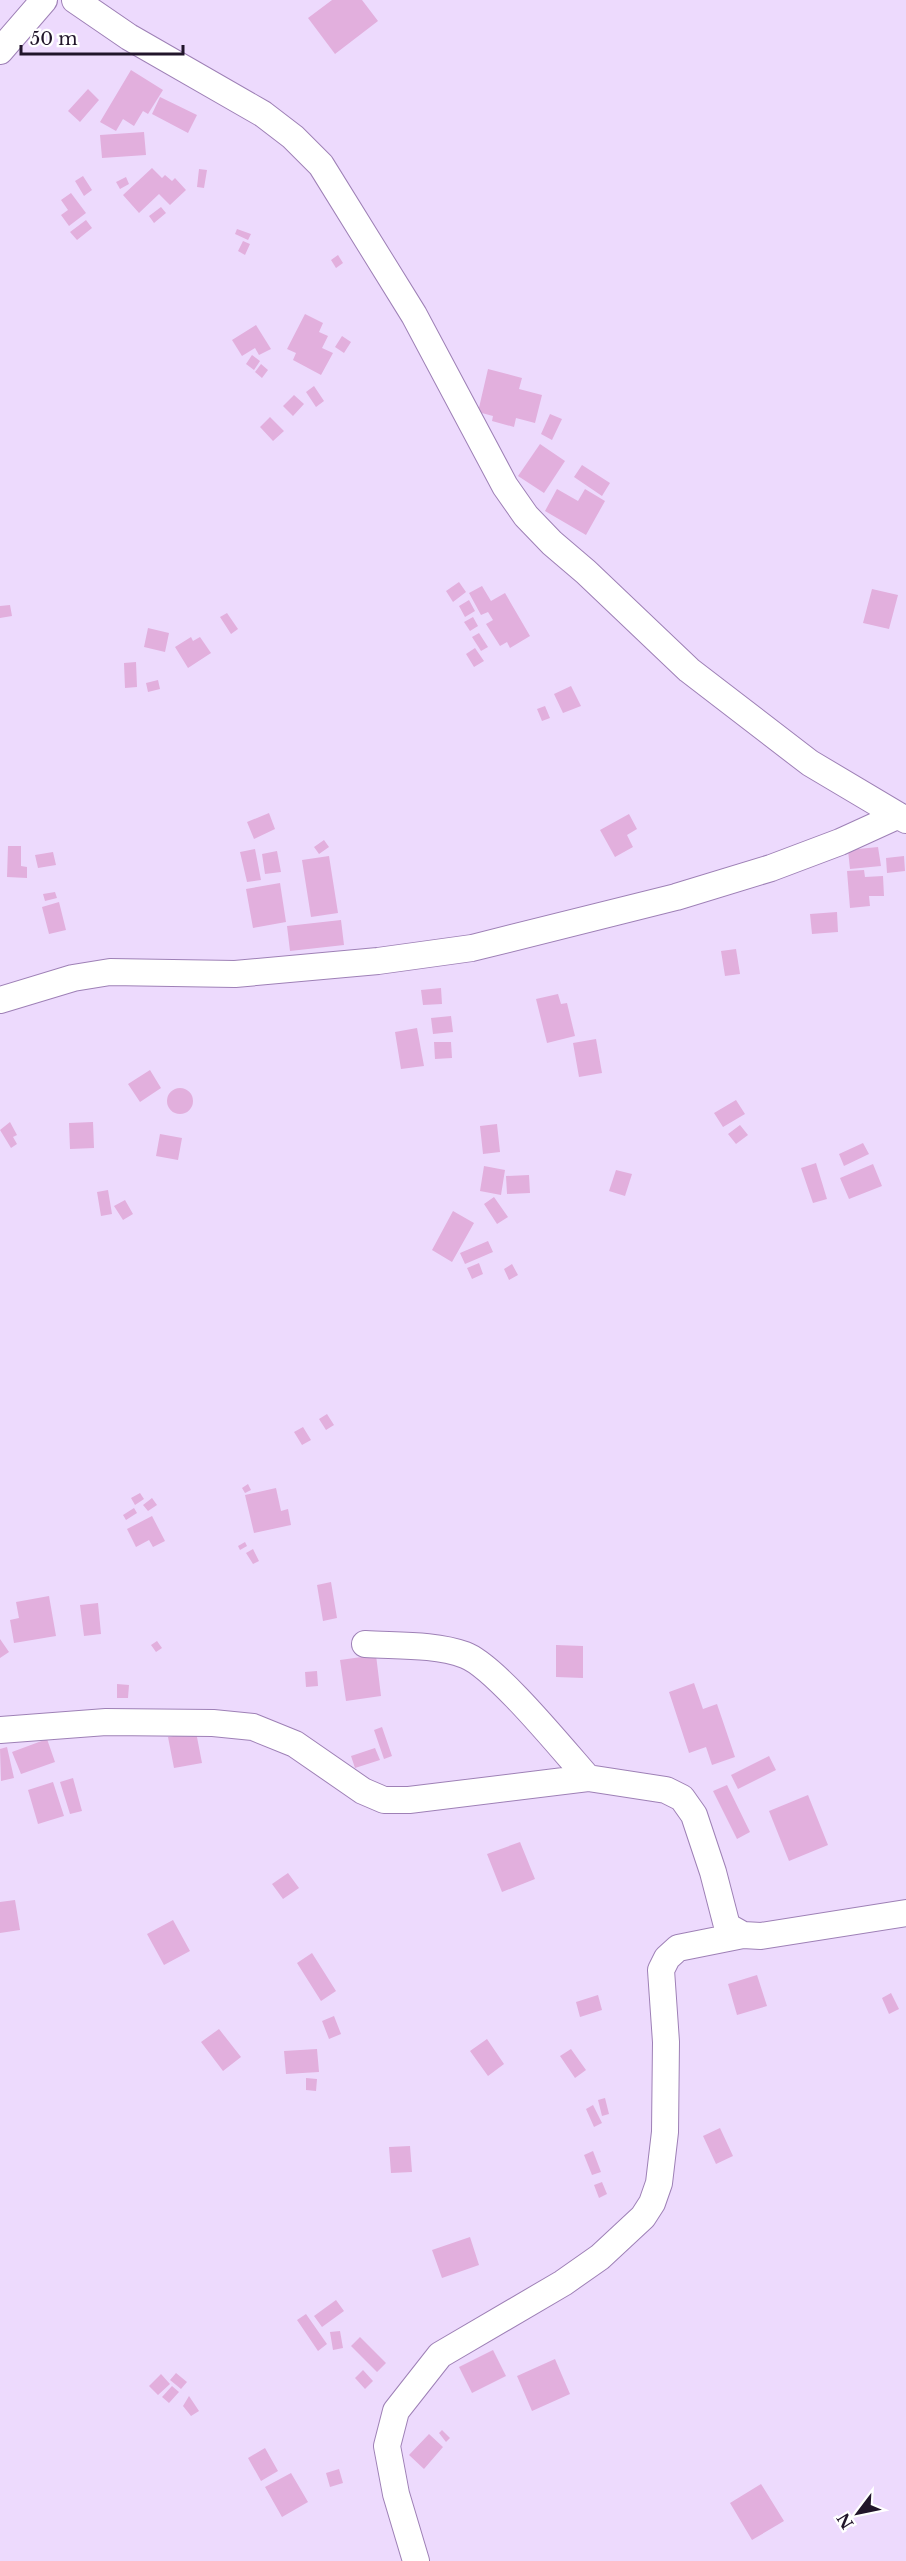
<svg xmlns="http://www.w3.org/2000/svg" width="906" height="2561" viewBox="0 0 906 2561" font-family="'Libre Baskerville',serif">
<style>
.building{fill:#e2afdd}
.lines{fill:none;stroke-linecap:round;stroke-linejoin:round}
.minor-casing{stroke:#9e80b6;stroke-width:28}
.minor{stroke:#fff;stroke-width:26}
</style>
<rect width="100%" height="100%" fill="#eddafd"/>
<path class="building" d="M332,0h30l16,21 -43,33 -27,-36z
M131,70l32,20 -15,24 -5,-3 -9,15 -11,-7 -7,12 -16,-9z
M88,89l11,11 -19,22 -12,-11z
M160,97l37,18 -9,18 -36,-19z
M144,132l2,23 -44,3 -2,-23z
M152,168l10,10 3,-3 7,6 3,-3 11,12 -16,15 -11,-11 -20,19 -16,-18z
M199,169l8,1 -3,18 -7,-1z
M83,176l9,14 -8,6 -9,-15z
M126,177l3,7 -9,5 -4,-7z
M71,193l15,20 -17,13 -8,-11 7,-5 -7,-10z
M161,207l5,6 -12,10 -5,-7z
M86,220l6,8 -15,12 -7,-8z
M237,229l14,5 -3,6 -13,-6z
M243,241l7,3 -5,11 -7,-4z
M338,255l5,8 -7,5 -5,-8z
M305,314l18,9 -4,9 9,4 -6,12 11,5 -12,22 -28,-15 3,-7 -9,-4z
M256,325l15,24 -12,6 -4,-7 -13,8 -10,-16z
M342,336l9,6 -7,11 -9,-6z
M252,355l8,6 -6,9 -8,-6z
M261,364l7,6 -6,8 -7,-6z
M488,369l34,9 -3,11 23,6 -7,28 -19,-5 -2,9 -22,-6 1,-5 -15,-4z
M314,386l10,15 -8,6 -10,-15z
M294,395l10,9 -11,12 -10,-10z
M550,414l12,5 -10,21 -11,-6z
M270,417l14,14 -11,10 -13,-14z
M540,444l25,17 -21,32 -26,-17z
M582,465l28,18 -8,13 -28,-19z
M557,489l21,12 7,-12 20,12 -19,34 -41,-24z
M459,582l7,10 -13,10 -7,-11z
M482,586l9,15 14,-8 25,43 -20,12 -3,-6 -7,4 -14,-22 7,-4 -5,-8 -7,3 -12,-22z
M872,589l26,6 -9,34 -26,-6z
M469,600l6,11 -10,6 -6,-11z
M10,605l2,11 -12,2v-12z
M227,613l11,16 -7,5 -11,-17z
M473,617l5,9 -8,5 -6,-9z
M148,628l21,5 -4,19 -21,-5z
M479,633l9,14 -7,4 -9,-14z
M191,637l2,4 7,-4 11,16 -23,15 -13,-21z
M475,648l9,13 -10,6 -8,-13z
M136,662l1,25 -12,1 -1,-25z
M158,680l2,9 -12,3 -2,-9z
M571,686l10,20 -18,7 -9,-19z
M545,706l5,12 -8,3 -5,-12z
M269,813l6,16 -21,10 -7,-17z
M629,814l8,15 -10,6 6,12 -18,10 -15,-27z
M324,840l5,7 -10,7 -5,-7z
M8,846h13v20l6,1v11l-20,-1z
M878,847l3,19 -31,3 -2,-19z
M255,849l6,31 -14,2 -7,-30z
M277,851l4,21 -16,2 -3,-20z
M53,852l3,13 -18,3 -3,-13z
M329,856l9,57 -27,4 -9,-57z
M904,856l1,15 -18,2 -1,-15z
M864,870l1,7 18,-1 1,20h-15l1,10 -20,2 -3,-37z
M280,883l6,39 -33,6 -7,-39z
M55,892l2,6 -12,3 -2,-7z
M59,902l7,28 -17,4 -7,-27z
M837,912l1,20 -26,2 -2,-20z
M341,920l3,25 -54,6 -3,-25z
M736,949l4,25 -15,2 -4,-25z
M441,988l1,16 -19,1 -2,-15z
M558,994l3,10 6,-1 8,33 -28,7 -11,-44z
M451,1016l2,16 -20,2 -2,-16z
M417,1028l7,38 -23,3 -6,-37z
M596,1039l6,34 -23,4 -6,-34z
M434,1042h17l1,16 -17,1z
M150,1070l11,18 -21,14 -12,-18z
M167 1101a13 13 0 1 1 26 0a13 13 0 1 1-26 0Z
M736,1100l9,14 -22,13 -9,-14z
M10,1122l7,13 -4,2 4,7 -6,4 -11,-18z
M93,1122l1,26 -24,1 -1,-26z
M497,1124l3,28 -17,2 -3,-28z
M740,1125l8,10 -12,9 -8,-10z
M160,1134l22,4 -4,22 -22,-4z
M863,1143l6,11 -25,12 -5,-12z
M816,1163l11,36 -14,4 -12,-35z
M873,1164l9,22 -33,13 -9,-21z
M484,1166l21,4 -4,25 -21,-4z
M616,1170l16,4 -7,22 -16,-5z
M529,1175l1,18 -23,1 -1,-18z
M108,1190l4,24 -11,2 -4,-24z
M494,1197l14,20 -11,7 -13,-20z
M125,1200l8,14 -10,6 -9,-14z
M453,1211l21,12 -22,39 -20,-12z
M488,1241l5,11 -28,12 -5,-11z
M479,1263l4,11 -11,5 -5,-11z
M512,1264l6,11 -9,5 -5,-11z
M327,1414l7,11 -8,5 -7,-11z
M303,1427l8,13 -9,5 -8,-13z
M248,1484l3,6 -6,3 -3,-5z
M276,1488l5,23 7,-2 3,16 -37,8 -9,-38z
M140,1493l4,6 -9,6 -4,-7z
M152,1498l5,7 -9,6 -5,-6z
M134,1508l3,5 -11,7 -3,-5z
M152,1516l13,25 -12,6 -4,-7 -13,7 -9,-18z
M245,1542l2,4 -7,4 -2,-4z
M253,1549l6,12 -6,3 -7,-11z
M331,1582l6,36 -14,3 -6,-36z
M49,1596l7,40 -42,7 -4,-23 9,-2 -3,-16z
M98,1603l3,31 -17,2 -4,-31z
M0,1639l9,13 -9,6z
M157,1641l5,7 -6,4 -5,-7z
M556,1645l27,1v32l-27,-1z
M376,1655l5,41 -35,5 -6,-41z
M317,1671l1,15 -12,1 -1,-15z
M694,1683l9,26 14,-5 18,53 -23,8 -6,-18 -17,6 -20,-61z
M117,1684l12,1 -1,13h-11z
M382,1727l10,29 -8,3 -10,-29z
M196,1732l6,31 -28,5 -6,-31z
M47,1739l8,23 -34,12 -9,-22z
M7,1747l7,31 -13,3 -1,-32z
M375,1748l5,12 -25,8 -4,-12z
M769,1756l7,14 -38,19 -7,-14z
M73,1778l9,33 -12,3 -10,-32z
M53,1782l11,34 -26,8 -10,-34z
M727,1785l23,47 -13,7 -24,-48z
M808,1795l20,50 -39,16 -20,-50z
M520,1842l15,37 -33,13 -15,-38z
M288,1873l11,15 -16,11 -11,-15z
M15,1900l5,30 -20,3v-31z
M173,1920l17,31 -26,14 -17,-31z
M312,1953l24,38 -15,10 -24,-38z
M757,1975l10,31 -30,9 -9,-31z
M891,1993l8,16 -10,5 -7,-16z
M598,1995l4,15 -22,7 -4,-15z
M334,2016l7,18 -12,5 -7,-18z
M219,2029l22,28 -18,14 -22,-29z
M487,2039l17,25 -16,12 -18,-25z
M317,2049l2,23 -33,2 -2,-23z
M571,2049l15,21 -11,8 -15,-22z
M306,2078l11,1 -1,12 -10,-1z
M605,2098l4,16 -7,2 -4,-16z
M593,2105l9,18 -8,4 -8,-18z
M720,2128l13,28 -17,8 -13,-28z
M410,2146l2,26 -21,1 -2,-26z
M593,2151l8,21 -9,3 -8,-20z
M602,2182l5,12 -8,4 -5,-13z
M470,2237l9,28 -37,13 -10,-28z
M336,2300l8,11 -22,16 -8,-11z
M306,2314l21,30 -9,7 -21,-31z
M340,2331l3,17 -10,2 -3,-18z
M360,2337l26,26 -9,9 -26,-26z
M493,2350l13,26 -34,17 -13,-26z
M555,2359l15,35 -38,17 -15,-35z
M363,2370l10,11 -8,8 -10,-11z
M176,2373l11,9 -6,7 -11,-9z
M161,2374l9,10 -12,11 -9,-9z
M172,2386l7,6 -10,11 -7,-6z
M189,2396l10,15 -8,5 -8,-10z
M442,2430l8,8 -4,4 -7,-9z
M429,2434l14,13 -19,22 -15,-14z
M265,2448l13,23 -17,10 -13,-23z
M339,2469l4,14 -13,4 -4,-14z
M291,2473l17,29 -26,15 -17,-30z
M761,2484l23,37 -32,19 -22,-37z"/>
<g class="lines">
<defs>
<path id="minor" d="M75,0l54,37 134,77 30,23 28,28 93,150 91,171 21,30 26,27 34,29 103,98 121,93 96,57
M0,51l44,-51
M0,1000l73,-22 37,-6 125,2 143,-13 94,-13 204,-51 95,-29 69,-26 57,-26
M365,1644c32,2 70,0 100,11 30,11 99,96 123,123
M0,1730l106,-8 107,1 40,4 42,17 68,47 21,9h25l179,-22 78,12 16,8 12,17 19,57 14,54 16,9 18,1 145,-23
M416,2561l-20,-67 -9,-48 9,-35 44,-56 123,-72 37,-26 43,-40 9,-14 7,-20 6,-51 1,-90 -5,-72 6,-12 11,-10 65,-13"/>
</defs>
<use href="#minor" class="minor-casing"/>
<use href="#minor" class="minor"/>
</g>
<g transform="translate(858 2513) rotate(238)" stroke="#ffffff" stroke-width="4.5" paint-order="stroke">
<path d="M0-4.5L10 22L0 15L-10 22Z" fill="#21152a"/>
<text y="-9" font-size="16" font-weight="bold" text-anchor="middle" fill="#21152a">N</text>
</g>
<path d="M21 45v9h162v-9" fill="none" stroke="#21152a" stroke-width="3"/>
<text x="30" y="45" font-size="18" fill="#21152a" stroke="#ffffff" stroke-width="4.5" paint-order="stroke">50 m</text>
</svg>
